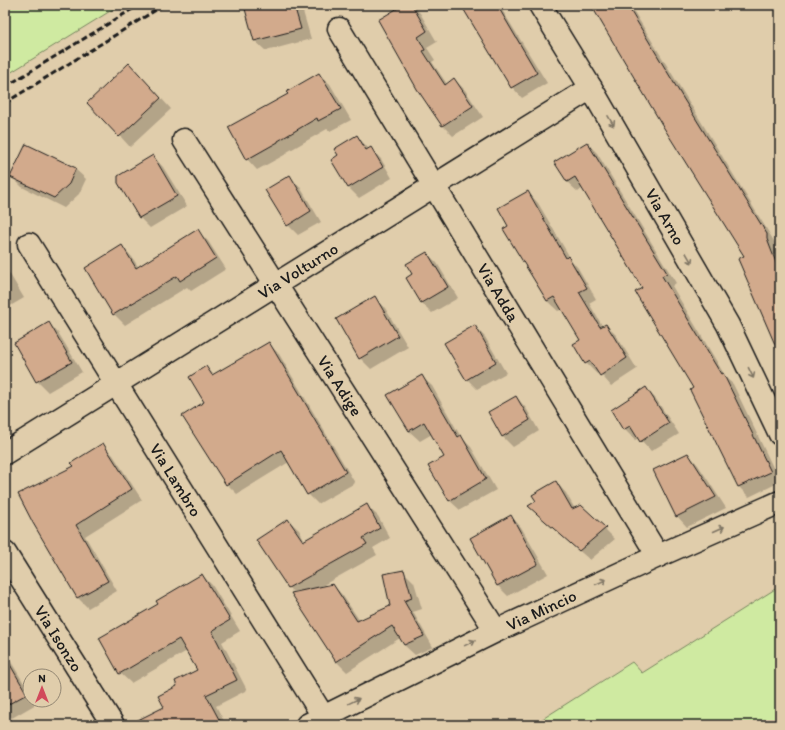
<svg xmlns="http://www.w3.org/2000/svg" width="785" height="730" viewBox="0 0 785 730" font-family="Itim,sans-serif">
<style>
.green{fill:#cfeaa1;stroke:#76835e}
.shadow{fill:#0003}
.building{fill:#d2aa8c;stroke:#1c1c1c}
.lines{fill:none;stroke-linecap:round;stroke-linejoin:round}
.minor-casing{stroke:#1c1c1c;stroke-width:25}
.minor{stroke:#e0cdab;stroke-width:22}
.rail{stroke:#1c1c1c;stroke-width:3;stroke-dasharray:6 3;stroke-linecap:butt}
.oneway{stroke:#7e7464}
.labels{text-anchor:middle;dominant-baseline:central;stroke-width:3;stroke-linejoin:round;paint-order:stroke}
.street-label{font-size:17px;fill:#1c1c1c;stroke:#e0cdab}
</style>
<rect width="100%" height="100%" fill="#e0cdab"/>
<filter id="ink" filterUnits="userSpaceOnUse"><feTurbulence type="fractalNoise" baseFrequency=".025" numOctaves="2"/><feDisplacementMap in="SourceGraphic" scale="8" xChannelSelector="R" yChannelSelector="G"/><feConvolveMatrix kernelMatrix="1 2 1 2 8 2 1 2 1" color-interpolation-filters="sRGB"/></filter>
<g filter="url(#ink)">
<path class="green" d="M5,5h115l-115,71z
M780,586v139h-247l99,-63 10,11z"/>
<path class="shadow" d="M263,5h37l2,3 9,31 -45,12 -11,-10 -9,-32z
M405,5h7l8,8 17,29 -10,6 8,12 -3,2 15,22 7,-5 11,11 18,27 -30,19 -10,-10z
M462,5h37l48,78 -25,15 -10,-11z
M592,5h38l147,241v4l3,8v96l-34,-97z
M319,74l11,10 21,36 -21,11 -3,-2 -40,23 1,1 -31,17 -10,-11 42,-64z
M140,75l31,34 -41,38 -10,-11z
M357,136l12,13 1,-1 11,11 11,19 -33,20 -10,-10 -9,-32z
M587,143l10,10 79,130 -4,3 55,93 6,5 47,98 -31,15 -10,-10 -48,-97 3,-1 -51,-101 -60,-100 -5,4 -11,-10 -11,-20z
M153,156l10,11 24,39 -37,22 -10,-10 -21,-35z
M75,169l11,10 -7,15 -15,14 -42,-21 -10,-10z
M290,177l10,10 21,35 -23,13 -10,-10z
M528,192l10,11 34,58 6,7 18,31 -7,4 14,24 3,-2 10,10 21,34 -26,17 -12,-14 -2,2 -11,-11 -5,-23 -19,-31 -4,2 -11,-10 -43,-72 5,-2z
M197,231l11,10 18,28 -35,22 -4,-4 -62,38 -11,-11 -28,-46 36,-22 10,11 7,11z
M427,253l10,10 21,35 -26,15 -10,-10 -15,-25 6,-4z
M5,266l19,32 -19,11z
M375,298l10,10 23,39 -37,22 -11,-11z
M49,323l10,11 23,38 -34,20 -11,-11 -22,-38z
M475,327l10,10 21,36 -29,16 -10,-10z
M269,344l10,10 76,129 -37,21 -10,-10 -19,-32 -52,32 -10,-10 -21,-81v-36l8,8z
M421,376l11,10 29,51 10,10 25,43 -36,20 -11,-10 -4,-43 -13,-23 -12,7 -11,-10z
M646,389l10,10 23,35 -28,17 -12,-13 -4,2 -11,-11 -12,-19z
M516,397l10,11 13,23 -26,16 -10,-10 -14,-24z
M102,444l11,11 29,45 -57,36 32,55 -29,17 -10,-10 -44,-75 41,-56z
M688,454l10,11 28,43 -39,19 -10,-11z
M556,482l10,11 9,16 30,20 10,10 -25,21 -51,-44 -1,-15z
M367,506l11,10 12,22 -17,10 4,7 -59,33 15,-3 10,11 17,25 31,-15 12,-35 11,11 8,27 -9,3 20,35 -18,8 -11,-10 -4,-7 -53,34 -10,-10 -45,-69h2l-5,-5 -1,-68 11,10 6,11z
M511,516l10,11 27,47 -40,22 -10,-10 -27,-48z
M202,575l10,10 28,46 -18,11 25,48 -31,16 10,19h-70l9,-18 14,-20 20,-17 -12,-19 -56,32 -11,-10 39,-68z
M5,652l25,41v7h4l2,4 -24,14 -7,-6z"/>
<path class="building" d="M259,5h35l7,24 -47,12 -9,-32z
M403,5h9l15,26 -9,6 7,13 -2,1 22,34 9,-7 19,28 -31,20 -25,-37 -39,-69z
M461,5h36l40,68 -26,15z
M591,5h36l56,93 84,136v5l13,34v83l-42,-97 6,-3 -80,-128z
M129,63l32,35 -42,39 -32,-34z
M319,73l22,36 -23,12 -1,-3 -39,23v1l-32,18 -18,-33 60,-33 -2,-2z
M357,135l9,15 5,-3 12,20 -35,21 -17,-28 7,-5 -4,-6z
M587,142l80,131 -5,3 59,98 2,-1 48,99 -33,15 -48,-97 3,-2 -58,-96 7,-4 -67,-111 -8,5 -13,-20z
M26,144l50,24 -7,16 -15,14 -44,-21z
M153,155l24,41 -38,22 -21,-35v-7z
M290,175l21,36 -24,15 -22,-36z
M528,191l38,67 2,-2 19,32 -8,4 21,35 6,-3 21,34 -27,18 -10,-15 -5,3 -12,-20 7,-4 -26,-43 -7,4 -44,-72 5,-3 -10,-18z
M198,229l18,29 -36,23 -3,-5 -64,39 -28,-47 37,-23 14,23z
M427,252l21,35 -27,16 -15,-25 6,-4 -6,-10z
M375,296l23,40 -39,23 -23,-40z
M49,322l23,40 -36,20 -22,-39z
M475,325l21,37 -30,18 -22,-37z
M269,342l77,130 -39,23 -26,-45 -55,35 -44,-69 22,-14 -15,-25 17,-11 6,9z
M422,375l36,62 3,-2 25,44 -37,22 -21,-35 16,-9 -20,-35 -15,9 -22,-36z
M646,387l23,36 -29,19 -10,-16 -7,4 -12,-20z
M516,396l14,24 -28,17 -14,-25z
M103,443l29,46 -56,36 32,56 -31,17 -44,-75 -15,-29 56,-28 -3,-3z
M688,453l28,44 -40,20 -23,-47z
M556,481l16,28 9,-4 25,23 -27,23 -51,-45 8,-5 -4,-6z
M367,504l13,24 -17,10 4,6 -79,44 -32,-48 32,-21 15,22z
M511,515l27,49 -41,22 -27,-48z
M404,570l8,28 -8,3 20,35 -20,9 -12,-19 -56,36 -45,-69 42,-9 24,37 33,-15 -7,-32z
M202,574l28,46 -18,11 25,49 -31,15 16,30h-94l36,-18 -6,-11 19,-10 -2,-5 22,-11 -18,-31 -60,35 -20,-36 59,-34 -2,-3z
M5,656l22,38 -22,12z"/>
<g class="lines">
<defs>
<g id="minor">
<path id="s1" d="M540,5l51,83 137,237 52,109"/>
<path id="s2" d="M339,29l319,527"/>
<path id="s3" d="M184,140l312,491"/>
<path id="s4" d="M29,244l294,472"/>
<path id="s5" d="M5,453l586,-365"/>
<path id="s6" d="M5,553l108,172"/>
<path id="s7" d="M307,725l189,-94 162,-75 122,-54"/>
</g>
</defs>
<use href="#minor" class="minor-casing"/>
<use href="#minor" class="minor"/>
<path class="rail" d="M5,87l134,-82
M5,103l159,-98"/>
</g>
<defs><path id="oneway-shaft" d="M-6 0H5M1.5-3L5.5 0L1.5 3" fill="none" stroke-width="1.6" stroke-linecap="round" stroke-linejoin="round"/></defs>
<g class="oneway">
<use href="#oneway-shaft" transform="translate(611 121) rotate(60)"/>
<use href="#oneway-shaft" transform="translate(689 258) rotate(60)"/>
<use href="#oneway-shaft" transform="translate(751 373) rotate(64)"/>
<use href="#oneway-shaft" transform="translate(719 529) rotate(-24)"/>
<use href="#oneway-shaft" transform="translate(601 582) rotate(-25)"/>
<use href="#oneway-shaft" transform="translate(470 643) rotate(-26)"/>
<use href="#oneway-shaft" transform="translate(354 701) rotate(-26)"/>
</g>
</g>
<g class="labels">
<g class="street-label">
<text stroke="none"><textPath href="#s1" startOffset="246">Via Arno</textPath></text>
<text stroke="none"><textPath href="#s5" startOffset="345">Via Volturno</textPath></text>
<text stroke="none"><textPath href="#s2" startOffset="308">Via Adda</textPath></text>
<text stroke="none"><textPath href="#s3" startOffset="291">Via Adige</textPath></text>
<text stroke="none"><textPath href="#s4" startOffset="278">Via Lambro</textPath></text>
<text stroke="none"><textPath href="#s7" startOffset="261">Via Mincio</textPath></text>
<text stroke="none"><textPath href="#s6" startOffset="101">Via Isonzo</textPath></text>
</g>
</g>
<rect width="785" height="730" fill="none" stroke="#e0cdab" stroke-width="20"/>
<rect x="10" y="10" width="765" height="710" fill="none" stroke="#1c1c1c" stroke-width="1.5" filter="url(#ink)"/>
<g transform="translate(42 688)"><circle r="19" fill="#e0cdab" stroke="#928672"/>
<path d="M0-3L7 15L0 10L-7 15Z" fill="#d1495b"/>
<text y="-6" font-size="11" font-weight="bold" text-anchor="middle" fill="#1c1c1c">N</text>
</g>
</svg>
